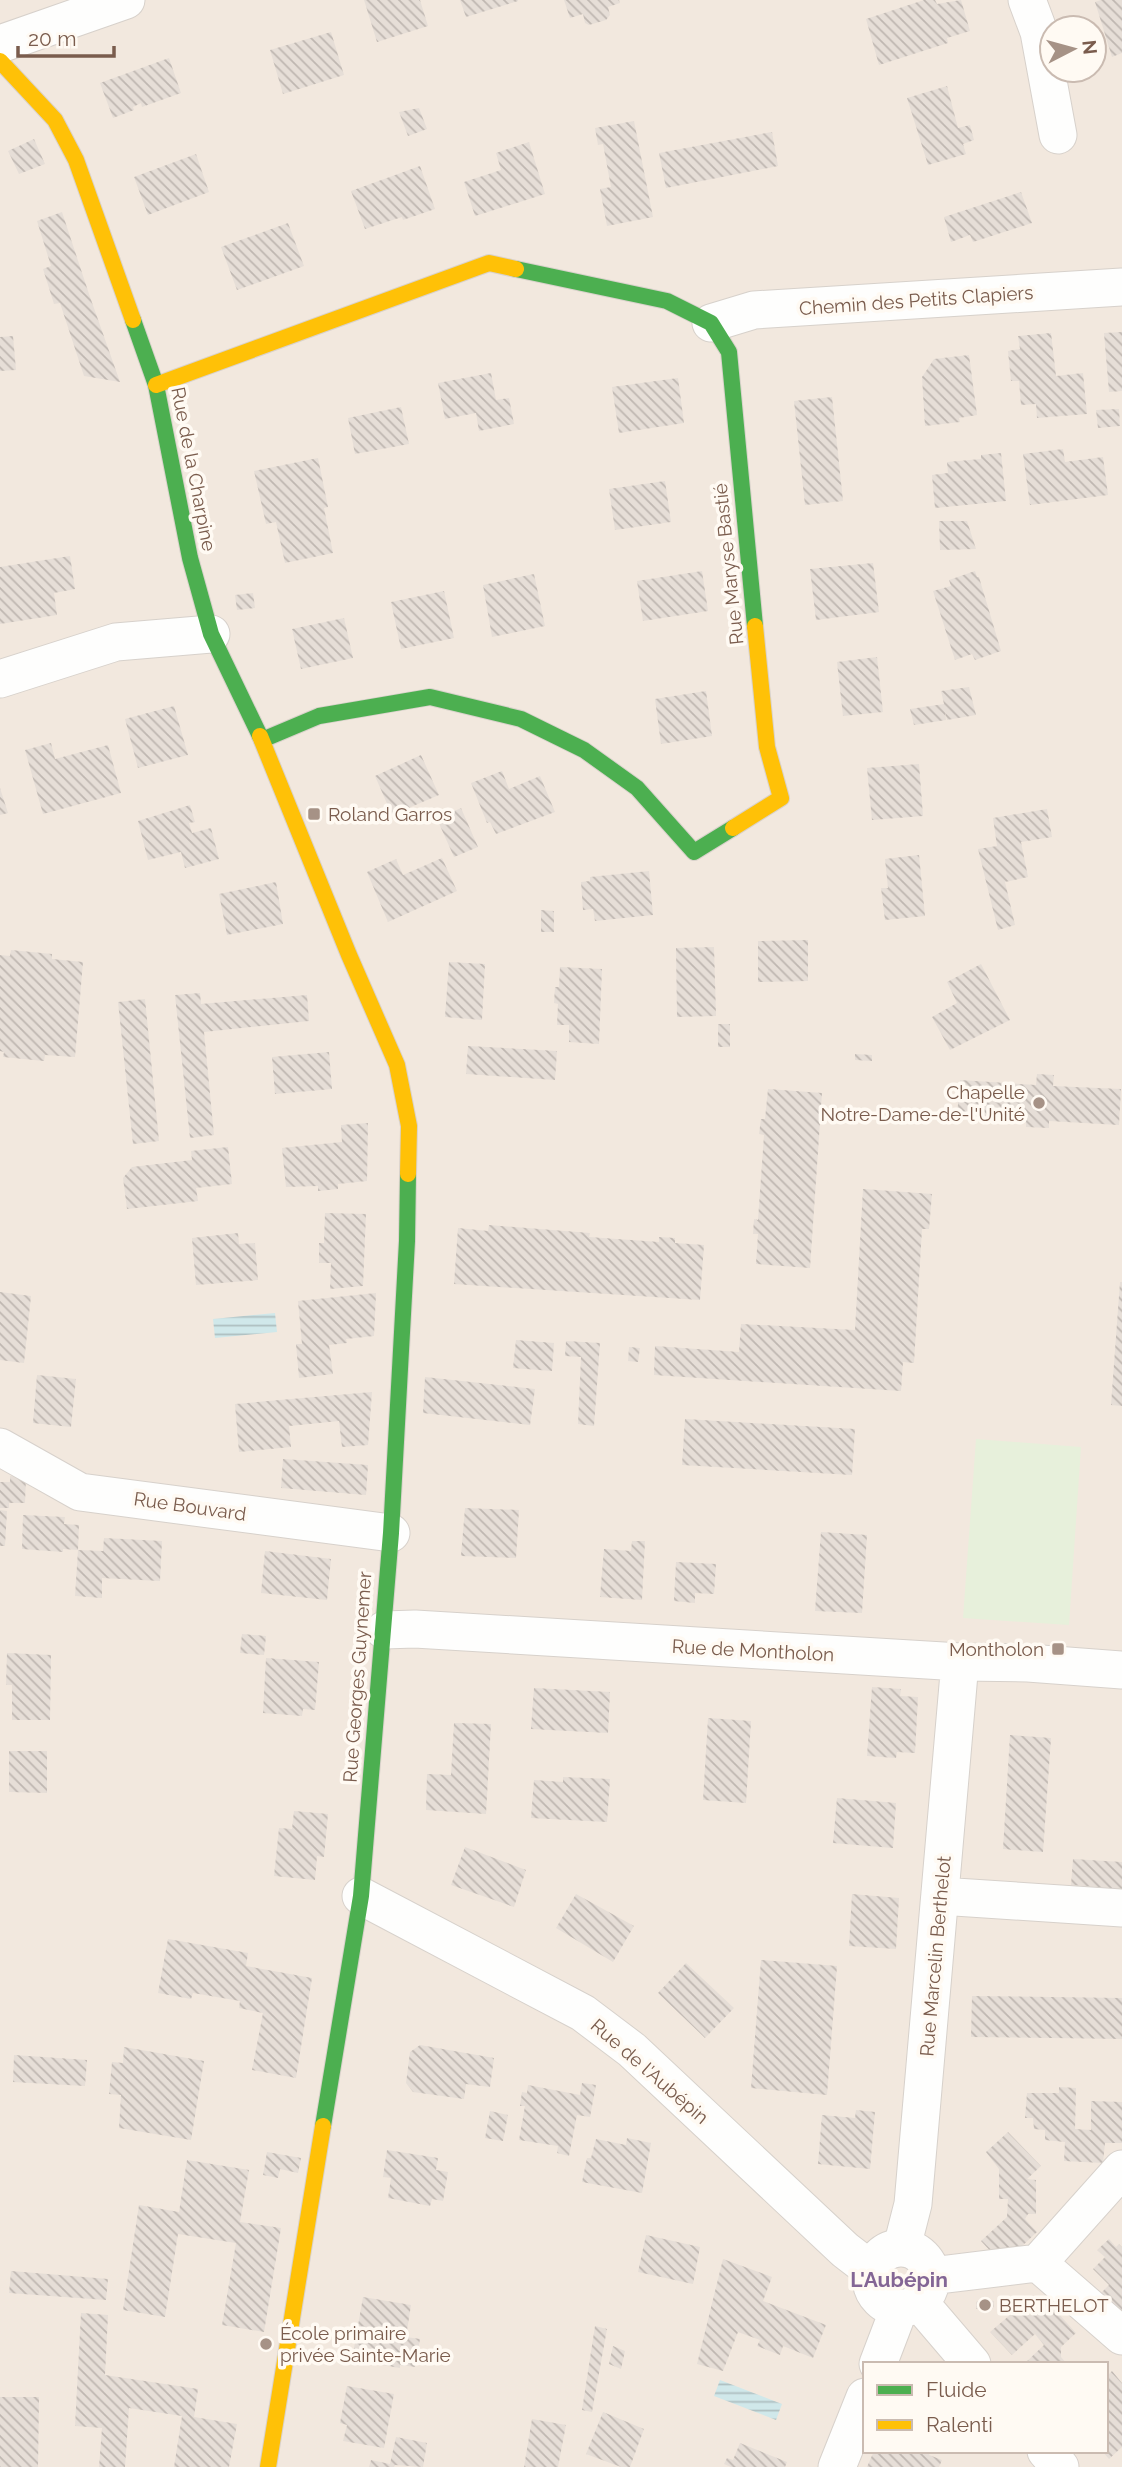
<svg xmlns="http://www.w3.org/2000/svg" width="1122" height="2467" viewBox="0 0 1122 2467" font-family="Raleway,sans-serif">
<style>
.residential{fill:#f2e8de;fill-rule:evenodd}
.grass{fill:#e7f0db}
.water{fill:url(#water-rules)}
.building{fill:url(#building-back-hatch)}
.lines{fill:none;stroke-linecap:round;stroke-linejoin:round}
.street-casing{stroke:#d7d1cb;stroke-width:39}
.fast-casing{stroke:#d9d2cb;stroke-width:18}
.slow-casing{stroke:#d9d2cb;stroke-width:18}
.street{stroke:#fefefd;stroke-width:37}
.fast{stroke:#4caf50;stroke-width:16}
.slow{stroke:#ffc107;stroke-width:16}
.poi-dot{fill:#a69286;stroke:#fffaf3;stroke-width:2.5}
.labels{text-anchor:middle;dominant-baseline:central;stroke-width:7;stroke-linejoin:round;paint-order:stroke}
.street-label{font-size:19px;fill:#7a5c4d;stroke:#fffaf3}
.poi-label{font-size:19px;fill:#7a5c4d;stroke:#fffaf3;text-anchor:start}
.neighbourhood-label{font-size:21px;font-weight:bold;fill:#846695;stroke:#fffaf3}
</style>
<defs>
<pattern id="water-rules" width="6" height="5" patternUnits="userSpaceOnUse" patternTransform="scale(1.75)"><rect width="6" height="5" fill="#d0e8ea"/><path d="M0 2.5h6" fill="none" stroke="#aebfc0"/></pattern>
<pattern id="building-back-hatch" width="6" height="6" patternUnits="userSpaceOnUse" patternTransform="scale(1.75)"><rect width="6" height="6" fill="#e6ded7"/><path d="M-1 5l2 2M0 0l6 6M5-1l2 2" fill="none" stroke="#bfb7b1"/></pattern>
</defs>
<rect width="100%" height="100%" fill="#f9f5f0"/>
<path class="residential" d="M0,0h1122v2467h-1122zM1052,28h42v42h-42zM865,2364h241v87h-241z"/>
<path class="grass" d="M976,1439l105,8 -12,178 -106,-7z"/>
<path class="water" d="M275,1313l2,19 -62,6 -2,-19z
M720,2380l62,24 -6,16 -62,-24z"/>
<path class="building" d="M364,0h56l8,26 -51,16z
M460,0h58v1l-52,16z
M564,0h55l1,3 -12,4 2,8 -4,5 -17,5 -4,-2 -2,-9 -13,4z
M924,0h11l2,4 24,-4 9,31 -23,7 1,5 -69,22 -13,-46z
M1101,0h21v53l-10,4 -17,-55z
M331,32l13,43 -61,19 -13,-44z
M169,58l12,35 -39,14 -1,-4 -8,4 1,3 -21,8 -13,-35z
M947,86l11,42 12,-3 4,15 -11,4 3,10 -38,11 -21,-67z
M419,108l8,21 -19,7 -9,-24z
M634,121l19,96 -46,9 -7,-37 11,-2 -8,-43 -5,1 -3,-17z
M772,132l6,34 -112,22 -7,-35z
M34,139l11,25 -26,10 -11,-23z
M529,142l16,52 -70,22 -11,-34 37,-12 -5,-17z
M196,154l13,38 -61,23 -14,-38z
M420,166l15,43 -32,11 -1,-3 -37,12 -14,-38z
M1021,192l11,31 -59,19 -3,-7 -19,7 -7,-25z
M62,212l27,82 31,88 -36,-6 -24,-73 -6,1 -11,-35 8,-3 -14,-45z
M288,223l16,43 -67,24 -16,-43z
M1122,332v59l-13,1 -5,-59z
M1051,333l5,43 27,-3 4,41 -50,4 -1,-14 -15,1 -2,-24h-8l-3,-30 12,-2 -2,-13z
M13,336l3,34 -16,1v-34z
M969,355l8,60 -18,3 1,4 -35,4 -3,-49 12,-18z
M491,373l5,27 13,-2 5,26 -35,7 -3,-18 -31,6 -7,-36z
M678,378l6,45 -65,10 -7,-46z
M832,397l11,104 -38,4 -11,-104z
M401,407l8,37 -54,10 -7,-36z
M1119,409l1,17 -22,2 -2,-18z
M1063,449l2,13 38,-5 5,38 -78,10 -7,-51z
M1001,453l5,48 -71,7 -3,-33 16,-2 -1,-11 34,-3v-4z
M318,458l10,49 -4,1 9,45 -48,10 -9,-41 -10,2 -12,-53z
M665,481l6,41 -56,8 -6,-41z
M939,521h28l9,28 -36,1z
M70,556l5,33 -21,4 3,22 -57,9v-57z
M873,563l6,49 -63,8 -6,-51z
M702,571l6,40 -65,10 -6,-40z
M975,571l2,6h2l22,74 -26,9 -3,-6 -17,6 -22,-69 18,-5 -2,-6z
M534,574l11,52 -53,11 -9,-52z
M444,591l10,47 -53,11 -10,-47z
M253,593l2,15 -18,2 -2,-15z
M344,618l9,40 -52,11 -9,-40z
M877,657l6,55 -40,4 -6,-54z
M969,687l7,28 -29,5 -2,-9 1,9 -32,5 -4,-16 34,-5 -3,-13z
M706,691l6,45 -51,8 -6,-45z
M174,706l14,49 -50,13 -13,-49z
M51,743l4,16 53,-14 13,48 -78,21 -18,-64z
M421,755l18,40 -47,20 -17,-39z
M919,764l4,52 -51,4 -5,-52z
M502,771l7,18 31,-13 15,36 -59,22 -6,-12 -3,1 -16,-40z
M0,788l8,25 -8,2z
M190,805l5,17 -6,1 3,10 19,-5 8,31 -34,9 -4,-16 -33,8 -10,-39z
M461,808l17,39 -24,10 -17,-38z
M1047,809l5,28 -31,5 7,35 -23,5 10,43 -17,5 -20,-81 19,-3 -4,-28z
M919,855l6,61 -40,4 -4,-32h7l-3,-29z
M442,858l15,33 -69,31 -21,-50 29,-13 7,16z
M649,871l4,44 -58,6 -2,-12 -10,1 -2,-28 9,-1v-4z
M276,882l7,42 -56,11 -8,-41z
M541,910l13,1v21h-13z
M808,940v41l-50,1v-41z
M714,947l2,69 -39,1 -1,-69z
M11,950l41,4v5l31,3 -8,95 -30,-2 -1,6 -41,-4 1,-5 -4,-1v-96l10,1z
M449,962l36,2 -3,56 -37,-3z
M981,964l29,56 -60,30 -18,-33 25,-14 -10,-21z
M560,967l42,2 -3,75 -30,-2v-17h-12l1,-21 -4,-1 1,-16h4z
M200,993l1,11 106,-9 2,26 -105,11 10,103 -24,3 -15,-143z
M145,999l14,142 -26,3 -15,-142z
M718,1024h12v23h-12z
M468,1046l89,5 -2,29 -89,-6z
M329,1052l3,37 -57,5 -3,-37z
M855,1054l17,1v6l-17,-1z
M1037,1074l17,1 -1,11 68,3 -2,36 -70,-4v7l-23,-1v-7l-69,-4 3,-36 76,5z
M768,1089l54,4 -12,175 -54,-4 2,-30h-5l1,-15 4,1 6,-85 -5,-1 2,-15h4z
M368,1123l-1,58 -29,3v5l-20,2v-5l-32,1 -4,-39 60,-6 -1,-17z
M228,1147l4,37 -36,4 2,13 -71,8 -4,-31 9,-11 60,-7 -1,-9z
M863,1189l69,5 -3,35h-7l-8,134 -11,-1 -2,29 -247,-16 1,-29 84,6 2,-28 114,6z
M325,1213l41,1 -3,72 -33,3 1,-26h-12v-20h5z
M489,1225l101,8 -1,4 70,5v-5l16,1v5l29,2 -4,55 -246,-16 4,-56 30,3z
M238,1233l1,11 16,-1 3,37 -62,5 -4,-47z
M1120,1282h2v124l-11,-1z
M0,1292l31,4 -7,67 -24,-3z
M376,1293l-2,43 -28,3 1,4 -18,2 4,29 -34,4 -3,-34h6l-4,-43z
M516,1340l38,3 -2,28 -39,-3z
M566,1341l34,2 -6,83 -16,-2 3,-67 -16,-1z
M629,1347l11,1 -2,14 -10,-1z
M37,1375l39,4 -5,48 -38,-4z
M425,1377l110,12 -5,36 -107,-12z
M372,1392l-4,53 -26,2 -3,-26 -50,5 2,21 -52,5 -4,-48z
M685,1419l170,10 -3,46 -170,-10z
M283,1459l85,6 -2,30 -85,-7z
M10,1476l16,1 -1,26h-16v5h-9v-26h10z
M465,1508l54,2 -3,48 -55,-2z
M0,1510l7,1 -2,35h-5z
M23,1515l42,2 -1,7 15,1 -1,25 -15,-1v3l-41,-3z
M821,1532l46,3 -5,78 -47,-2z
M104,1538l58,3 -2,40 -58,-3v20l-27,-2 3,-46 25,1z
M632,1541h13l-3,59 -42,-3 4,-48 27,2z
M265,1551l66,8 -4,41 -66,-7z
M676,1562l40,2 -2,30 -19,-1v10l-21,-2z
M242,1634l24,2 -2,19 -24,-2z
M7,1653l44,2 -1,65h-38v-35h-6z
M266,1658l53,4 -4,48 -12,-1 -1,7 -39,-3z
M872,1687l29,2 -1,7 18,1 -3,56 -18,-1 -1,6 -29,-2z
M534,1688l76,4 -2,41 -77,-4z
M708,1718l43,3 -5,82 -43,-3z
M454,1723l37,1 -5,90 -60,-4 1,-36 24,1z
M1010,1735l41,3 -8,114 -40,-3z
M9,1751h38v42l-38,-1z
M563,1777l47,2 -3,43 -76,-4 3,-38 29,2z
M837,1798l59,5 -3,45 -60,-5z
M294,1811l34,3 -4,43 -7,-1 -2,24 -41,-4 5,-48 13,1z
M465,1847l61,23 -12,37 -63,-22z
M1073,1859l49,3v27l-51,-4z
M576,1894l58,32 -21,36 -57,-34z
M852,1894l47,4 -3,51 -47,-3z
M168,1939l80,14 -2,13 66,12 -16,100 -44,-8 11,-57 -24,-5 1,-7 -47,-8 -2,6 -33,-6z
M761,1960l76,6 -10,129 -76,-7z
M686,1963l48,45 -29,30 -47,-45z
M972,1996l150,2v41l-151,-2z
M420,2045l74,13 -4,29 -24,-3 -2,15 -51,-7 -7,-9 4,-31z
M124,2047l80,14 -13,79 -72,-12 2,-33 -12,-1 3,-32 11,1z
M14,2055l73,5 -2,26 -72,-4z
M582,2083l14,2 -6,32 -13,-2 -8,41 -12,-3 1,-7 -39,-6 6,-34h-5l2,-14 5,1 1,-8 52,10z
M1059,2087l17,1 -1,41 16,1v-29l31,1v41h-17l-2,20 -39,-2 1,-19 -20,-2v-10l-11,-1 -1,-11h-8l2,-25h32z
M856,2110l19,2 -5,57 -52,-5 4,-49 33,3z
M490,2111l18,4 -5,26 -18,-3z
M1008,2132l33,34 -14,13 9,1v34h-8l-3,5 12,13 -31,29 -10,-4 -15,-16 26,-24 1,-18h-9v-30l-13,-17z
M627,2138l24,5 -9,50 -60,-11 5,-24h4l5,-19 30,6z
M387,2150l51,8 -2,12 12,2 -5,29 -11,-2 -2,7 -42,-8 3,-20 -8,-1z
M267,2152l34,6 -3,15 -18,-4 -2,9 -15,-3z
M187,2160l62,10 -9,52 41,6 -17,104 -42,-7 14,-82 -58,-9 -13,83 -42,-7 16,-105 40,7z
M646,2235l54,12 -7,37 -55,-12z
M1109,2239l7,8 3,-3 3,3v66l-23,-18 10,-10 -16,-16 12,-12 -8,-7z
M723,2259l49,18 -9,24 63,24 -13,33 -30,-12 -3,9 -23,-9 3,-6 -22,-8 -15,39 -26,-7z
M11,2271l97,8 -2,21 -97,-7z
M363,2297l48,8 -5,32 14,2 -5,28 -15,-2v3l-48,-8z
M982,2300l12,1 -1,8h-17v-7z
M1047,2301l29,32 -15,14v10l6,7h-43l20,-19 -9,-11 -23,21 -22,-23 27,-23 5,5 11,1z
M81,2313l27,2 -3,60 93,14 -4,28 43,7 -8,43h-55l8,-51 -53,-8 -4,59h-26l3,-39 -27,-2z
M595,2326l12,3 -15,83 -10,-2z
M613,2346l12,5 -4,18 -12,-5z
M1112,2371l10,12v64l-13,12 -7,-8h4v-35l2,-2 -2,-2v-35z
M347,2386l47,8 -10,54 -41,-7 4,-16 -7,-2z
M0,2397h39l-1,70h-38z
M603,2412l41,17 -14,38h-9l-35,-13z
M532,2419l34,6 -8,42h-34z
M396,2437l31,6 -4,24 -28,-2 -1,2h-25l2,-7 19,4z
M740,2443l47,19 -2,5h-54l-7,-3 3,-6 6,2z
M874,2451h57l-2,4 13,5 -3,7h-72z"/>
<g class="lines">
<defs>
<path id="street" d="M1027,0l12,32 19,103
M0,44l126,-44
M711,323l43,-13 368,-23
M0,679l116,-37 95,-8
M0,1447l80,45 311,41
M384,1630l31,-1 545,33 68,1 94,7
M361,1896l222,117 49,37 213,200 26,20
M940,1896l182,12
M902,2247l11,-43 47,-542
M871 2278a30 30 0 1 1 60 0a30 30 0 1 1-60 0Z
M1038,2263l84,73
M931,2276l107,-13 84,-94
M919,2302l53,62
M878,2364l21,-55
M1046,2451l14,16
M837,2467l28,-70"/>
<path id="fast" d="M516,269l151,32 44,22 18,29 26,274
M133,320l23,65 34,173 21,76 49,102
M262,740l57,-24 111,-19 91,22 63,31 53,38 57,64 39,-24
M323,2126l38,-230 30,-363 16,-292 1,-67"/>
<path id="slow" d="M0,61l55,59 21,40 57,160
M156,385l333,-122 27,6
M260,736l89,219 48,110 12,61 -1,48
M733,828l48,-30 -14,-51 -12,-121
M268,2467l55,-341"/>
</defs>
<use href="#street" class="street-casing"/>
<use href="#fast" class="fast-casing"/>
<use href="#slow" class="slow-casing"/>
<use href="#street" class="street"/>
<use href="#fast" class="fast"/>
<use href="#slow" class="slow"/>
</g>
<g class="poi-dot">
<rect x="307" y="807" width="14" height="14" rx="3.5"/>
<circle cx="1039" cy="1103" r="7"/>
<rect x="1051" y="1642" width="14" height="14" rx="3.5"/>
<circle cx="985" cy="2305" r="7"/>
<circle cx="266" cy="2344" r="7"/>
</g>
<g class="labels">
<g class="street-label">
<text transform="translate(916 300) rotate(-4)">Chemin des Petits Clapiers</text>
<text transform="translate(194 469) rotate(79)">Rue de la Charpine</text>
<text transform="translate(728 564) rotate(-96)">Rue Maryse Bastié</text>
<text transform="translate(190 1506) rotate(8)">Rue Bouvard</text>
<text transform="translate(753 1650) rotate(3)">Rue de Montholon</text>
<text transform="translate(357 1677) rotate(-86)">Rue Georges Guynemer</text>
<text transform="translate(935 1956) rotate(-85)">Rue Marcelin Berthelot</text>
<text transform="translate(650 2071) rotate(41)">Rue de l'Aubépin</text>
</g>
<g class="poi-label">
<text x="328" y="814">Roland Garros</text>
<text x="1025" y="1092" text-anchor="end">Chapelle<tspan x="1025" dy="22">Notre-Dame-de-l'Unité</tspan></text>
<text x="1044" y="1649" text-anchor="end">Montholon</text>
<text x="999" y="2305">BERTHELOT</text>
<text x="280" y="2333">École primaire<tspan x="280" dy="22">privée Sainte-Marie</tspan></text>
</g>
<g class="neighbourhood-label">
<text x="899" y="2279">L'Aubépin</text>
</g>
</g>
<rect x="863" y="2362" width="245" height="91" fill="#fffaf3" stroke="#cabbb1" stroke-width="2"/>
<rect x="877" y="2385" width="35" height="10" fill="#4caf50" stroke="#cabbb1" stroke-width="2"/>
<text x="926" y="2397" font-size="21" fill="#7a5c4d">Fluide</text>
<rect x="877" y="2420" width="35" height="10" fill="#ffc107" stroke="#cabbb1" stroke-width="2"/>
<text x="926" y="2432" font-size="21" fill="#7a5c4d">Ralenti</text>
<g transform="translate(1073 49) rotate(84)"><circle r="33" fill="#fffaf3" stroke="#cabbb1" stroke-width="2"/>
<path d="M0-5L12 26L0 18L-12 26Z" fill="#a69286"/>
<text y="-10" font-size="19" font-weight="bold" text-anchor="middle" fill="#7a5c4d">N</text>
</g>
<path d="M18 46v10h96v-10" fill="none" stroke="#7a5c4d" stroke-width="3.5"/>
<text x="28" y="46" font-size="21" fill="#7a5c4d" stroke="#fffaf3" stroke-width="5" paint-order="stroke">20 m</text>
</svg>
